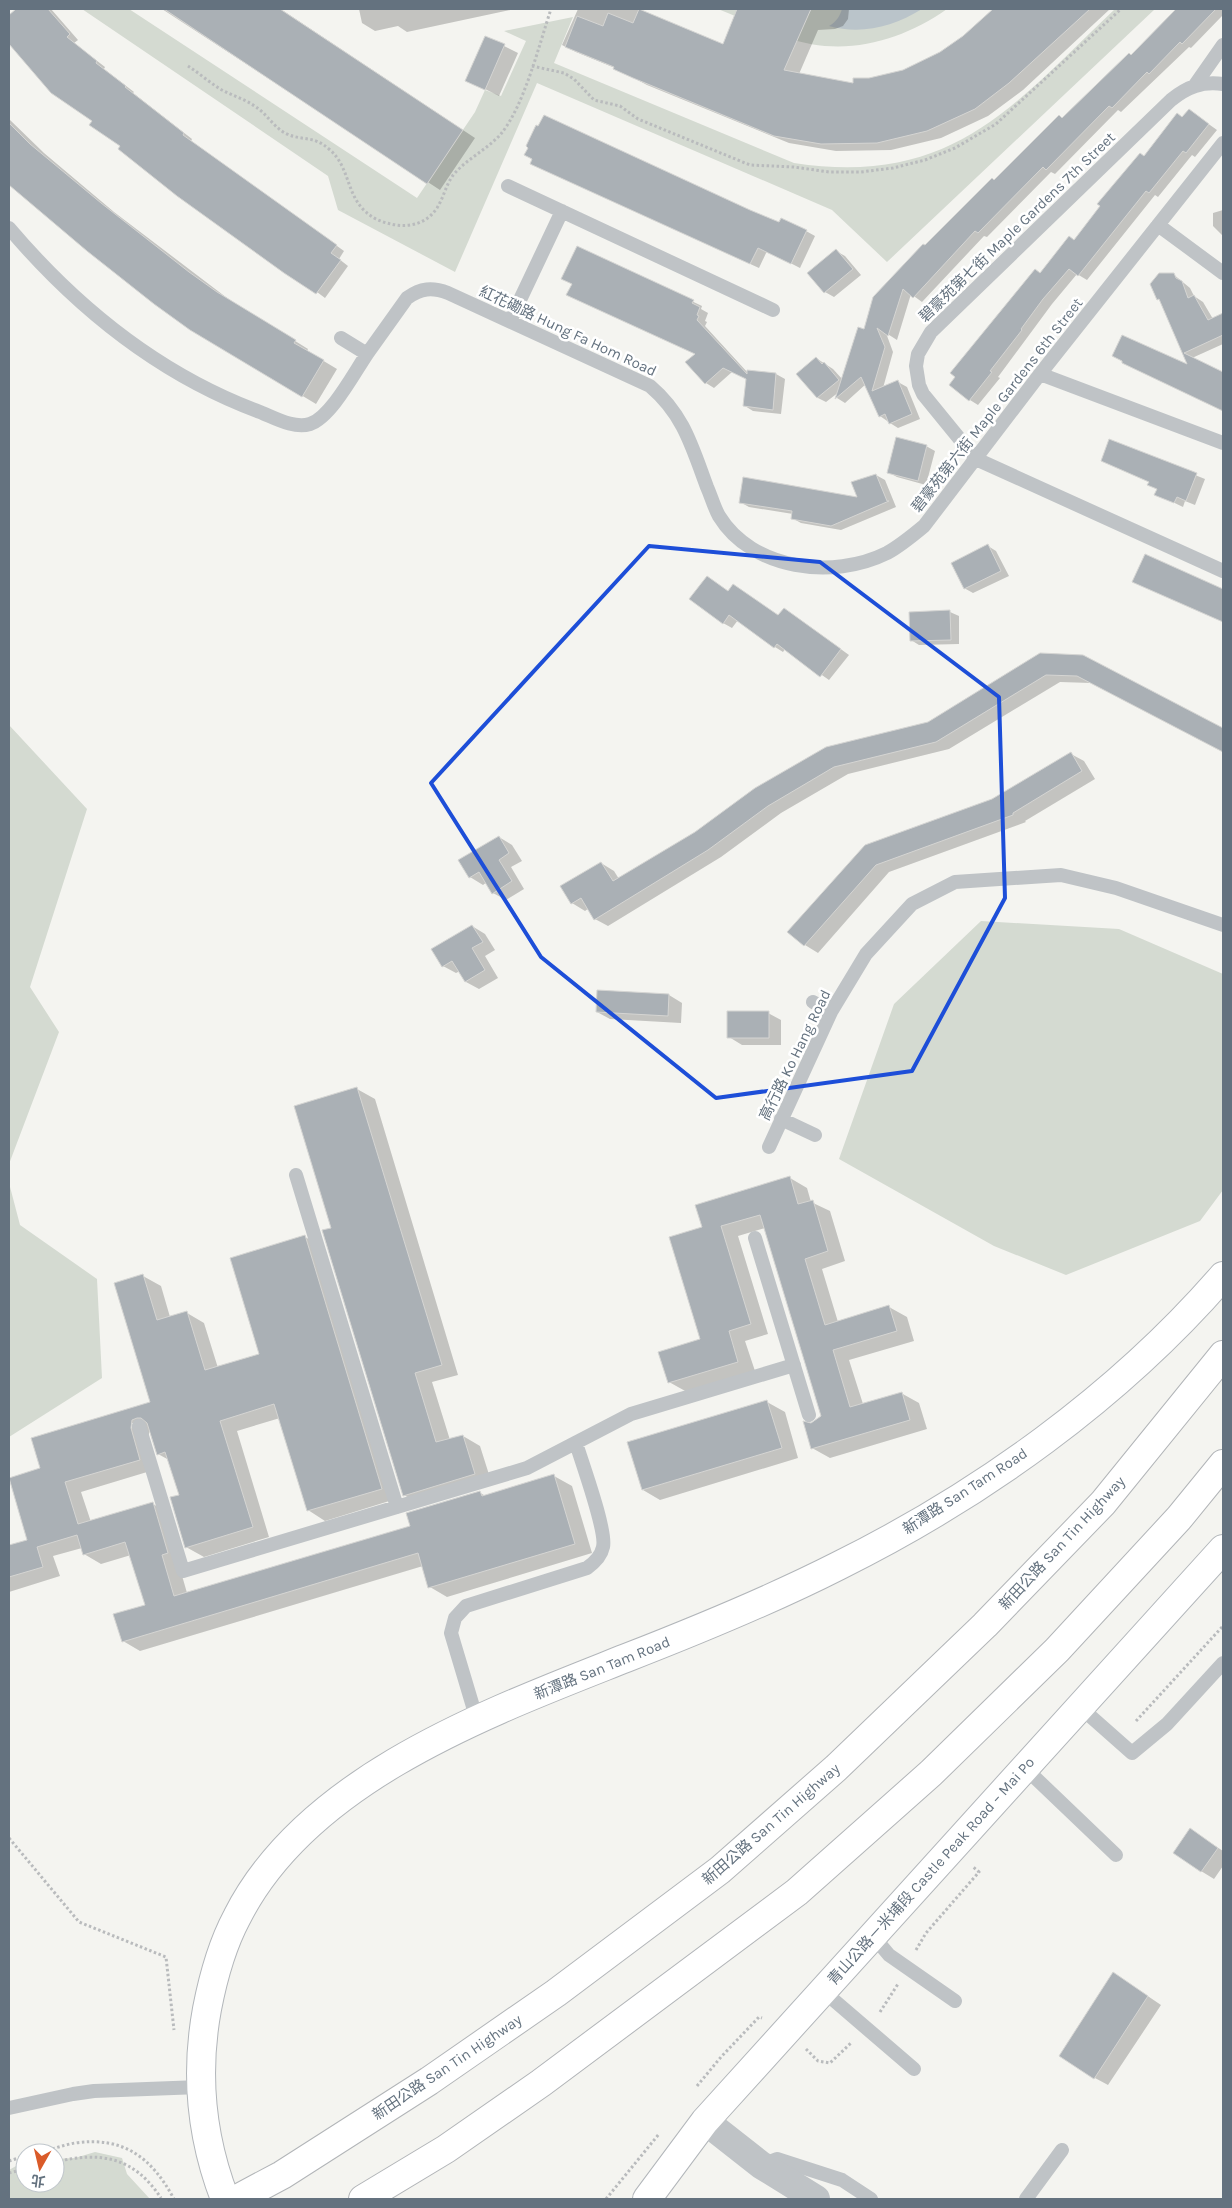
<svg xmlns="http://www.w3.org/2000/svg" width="1232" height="2208" viewBox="0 0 1232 2208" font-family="Karla,'Noto Sans TC',sans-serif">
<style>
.green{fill:#d4dad1}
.water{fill:#bac4ca}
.shadow{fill:#0003;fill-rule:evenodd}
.building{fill:#aab0b5;stroke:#d5d5d3}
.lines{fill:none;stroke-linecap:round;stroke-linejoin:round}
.secondary-casing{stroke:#b2b6ba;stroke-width:30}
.highway-casing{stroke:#b2b5b8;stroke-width:30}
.path{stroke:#b9bbbd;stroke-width:3;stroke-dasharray:2.5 2.5;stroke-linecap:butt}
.lane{stroke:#bfc3c6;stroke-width:14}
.street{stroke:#bfc3c6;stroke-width:28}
.secondary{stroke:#fff;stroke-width:28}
.highway{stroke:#fff;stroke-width:28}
.marked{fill:none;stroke:#1d4ed8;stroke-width:4;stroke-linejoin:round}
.labels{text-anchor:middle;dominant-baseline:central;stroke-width:5;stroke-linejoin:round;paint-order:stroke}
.street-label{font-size:15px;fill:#64727f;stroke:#fff}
</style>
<rect width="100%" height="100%" fill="#f4f4f0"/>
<path class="green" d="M82,9h47l288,189 58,-86 10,-22 16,6 25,-55 -22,-10 69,-14 -19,46 240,100c157,24 218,-56 321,-154h40l-268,253 -55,-52 -295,-127 -82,189 -117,-62 -10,-34z
M718,9h229c-47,33 -105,49 -162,28 -22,-8 -44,-19 -67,-28z
M9,725l78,84 -57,178 29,45 -50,132z
M981,921l138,8 104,45v216l-23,31 -134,54 -72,-29 -155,-87 55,-155z
M9,1183l11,42 77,54 5,99 -93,59z
M95,2152l27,6 5,16 23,25h-141v-29l16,-9v22h30v-24l20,-1z"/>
<path class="water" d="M842,9h80c-29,18 -61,26 -93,17 7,-4 11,-10 13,-17z"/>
<path class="shadow" d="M18,9h33l27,31 -4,3 31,24 -1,2 30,23 -1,1 59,46 -1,2 153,110 -5,8 9,7 -23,32 -203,-152 -29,-25 -41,-29 -43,-50v-26z
M162,9h121l-1,1 193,128 -35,52z
M359,9h156l-108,23 -9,-6 -23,5 -13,-8z
M578,9h60l85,36 16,-36h110l-1,10 -5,7 -8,3 -17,1 -19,44 55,10 50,-13 37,-18 23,-16 30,-28h116l-87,81 -35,26 -47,22 -50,12 -55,1 -47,-8 -142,-58 -32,-17 -39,-16 -14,-7z
M1179,9h44v6l-32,33 -2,-1 -68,65 -3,-2 -63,64 -4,-2 -64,65 -3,-1 -62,66 -11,-8 -14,46 -11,-7 7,19 -10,36 15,-6 9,5 13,32 -22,9 -8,-5 -10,-7 -14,-32 -21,19 -8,-5 2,-6 -13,10 -8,-4 -2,-40 17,11 10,11 22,-50 61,-83 206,-191z
M486,37l32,16 -19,43 -32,-16z
M1189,110l28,20 -22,27 -3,-2 -34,42 -3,-2 -68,85 -10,-6 -25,30 -54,73 2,1 -22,27 -8,-5 65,-130 6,3 28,-36 6,3 70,-83z
M9,119l35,34 70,59 117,89 77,48 -1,2 30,18 -21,35 -125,-75 -76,-57 -106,-88z
M539,128l240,96 27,7 9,5 -15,32 -33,-17 -8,17 -219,-100z
M1223,210v26l-10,-10v-13z
M578,247l124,59 -1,3 7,4 -3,8 2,1 -2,4 43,47 1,-2 27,3 9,5 -4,35 -28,-3 -8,-5 3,-27 -16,-7 -18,16 -8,-5 -10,-29 -123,-70z
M836,251l9,5 16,19 -27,22 -9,-5 -16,-19z
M1173,274l17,14 4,8 9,6 10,17 10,-4v29l-31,14 31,15v38l-100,-48 67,3 -29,-66 -3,-1z
M1110,441l95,38 -10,26 -10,-4 -2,6 -27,-13 2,-4 -9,-5 1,-3z
M926,446l9,5 -9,34 -29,-8 -9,-5z
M876,475l9,5 11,27 -55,23 -40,-7 -9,-5 1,-4 -44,-7 -9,-5 119,-4z
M988,546l8,5 13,25 -36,17 -9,-5z
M729,592l50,24 13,-2 57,41 -20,25 -44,-31 -2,3 -8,-5 -37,-27 -6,8 -9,-5z
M950,612l9,4v28l-40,1 -8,-5z
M1083,656l140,73v23l-132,-69 -31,-1 -111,67 -101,25 -67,39 -60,44 -113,69 -13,-7 -6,-11 -4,3 -13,-8 29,-40 13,8 5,8 77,-46 60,-44 172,-66z
M1071,754l13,7 11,18 -70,42 1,1 -137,50 -71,81 -13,-8 59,-97 129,-48z
M499,837l13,8 10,16 -11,6 13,22 -18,11 -13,-7 -6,-11 -4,3 -13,-8z
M472,926l13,8 10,16 -10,6 13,22 -19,11 -13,-7 -6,-11 -4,2 -13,-7z
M669,995l13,8 -1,20 -71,-4 -13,-7z
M768,1013l13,7v25h-39l-13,-8z
M357,1089l18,10 83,276 -26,7 18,58 13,-4 17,10 12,38 -71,21 -17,-10 -71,-267z
M790,1178l17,10 4,14 19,9 15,50 -23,8 16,53 51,-15 18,10 7,24 -65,19 14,44 38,-11 18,10 8,26 -97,29 -18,-10 -1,-23 11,-9 -57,-188 -27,8 30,98 -23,7 10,30 -68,21 -18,-10 33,-42 1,-113z
M305,1237l18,10 76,251 -74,23 -17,-11 -28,-92 -43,13 32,106 -65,20 -18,-10 -6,-51 -11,-36 -11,-6 -8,-26 -2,11 9,30 -76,23 10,30 62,-18 17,10 9,51 8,28 224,-67 69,-33 6,3 68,-20 18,10 20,67 -145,44 -17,-10 -7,-21 -283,85 -17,-10 23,-35 -15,-51 -30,9 -17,-10 -2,-6 -29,8 7,20 -51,16v-45l19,-6 13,-72 111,-66 -9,-127 18,10 9,31 17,-4 17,10 14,45 42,-13zM130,1423h3l-3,11z
M767,1402l18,10 13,46 -138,42 -17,-10z
M1191,1830l32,21v15l-9,13 -13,-8z
M1127,1982l34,23 -53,80 -13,-7z"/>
<path class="building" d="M16,9h32l22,25 -3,3 30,24 -1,2 30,23 -1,1 59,46 -1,2 154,110 -6,8 10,7 -25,34 -32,-21 -107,-77 -59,-47 2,-3 -31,-21 3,-4 -41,-28 -42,-49v-29z
M164,9h116l183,121 -36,54z
M639,9l84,35 14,-35h74l-27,61 69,13v-5h16l34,-8 37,-18 23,-16 30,-27h97l-81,74 -34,26 -48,22 -50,12 -56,1 -47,-8 -141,-58 -20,-9 1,-2 -49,-20 12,-31 26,10 5,-13 25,10z
M1176,9h40l-34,35 -2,-2 -31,32 -2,-2 -35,36 -3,-2 -63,64 -3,-3 -65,66 -3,-2 -62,67 -10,-9 -15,47 -11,-8 8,19 -13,44 26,-11 14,34 -23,10 -4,-10 -6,3 -18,-40 -26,22 23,-72 6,2 9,-32 50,-53 2,1 67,-67 2,2 65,-65 3,3 67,-65 2,2z
M485,36l20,8 -20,46 -20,-9z
M1189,109l20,15 -23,29 -3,-2 -34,42 -3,-2 -68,85 -9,-7 -26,30 -22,30 1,1 -32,41 2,1 -23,29 -20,-16 6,-8 -5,-4 85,-104 5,4 29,-37 5,4 26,-34 -3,-2 43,-51 4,3 33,-43 5,4z
M544,115l206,95 29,12 2,-4 26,12 -16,34 -33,-16 -8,16 -220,-100 2,-5 -8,-4 4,-7 -2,-2 10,-21 2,1z
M9,123l21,21 71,59 88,69 28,20 79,48 -2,3 30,17 -22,37 -112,-67 -36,-26 -67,-53 -78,-66z
M577,246l117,54 -2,3 8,4 -3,8 2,1 -2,4 50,54v-4l29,3 -3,37 -30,-4 3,-27 -23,-11 -18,16 -20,-22 10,-8 -129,-59 6,-11 -11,-5z
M836,249l17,20 -29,24 -17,-20z
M1159,273h15l2,5 6,3 6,17 6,-3 14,25 15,-7v22l-39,18 39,19v39l-101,-48v-2l-10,-5 10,-21 65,29 -28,-65 -2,1 -7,-16z
M816,357l6,7 2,-2 15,18 -22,18 -21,-24z
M896,437l31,8 -9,36 -31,-8z
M1109,439l88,34 -11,28 -9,-4 -3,6 -20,-8 3,-6 -10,-4 2,-3 -48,-21z
M876,474l11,27h2l-58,25 -40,-7 1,-8 -53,-8 4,-26 114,20 -6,-15z
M988,544l13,27 -37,18 -13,-26z
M1145,554l78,35v33l-91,-40z
M707,576l21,15 5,-7 45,31 6,-7 57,41 -21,28 -43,-33 -3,4 -45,-33 -6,9 -34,-25z
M950,610l1,30 -41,1 -1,-29z
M1040,653l43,2 140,73v24l-146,-76 -31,-1 -110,67 -102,25 -66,39 -60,44 -114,70 -13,-22 -10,6 -11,-18 41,-24 12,19 82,-49 60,-44 71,-41 102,-25z
M1071,752l11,19 -69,42v2l-137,50 -72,81 -17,-14 78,-87 127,-46z
M499,836l10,17 -10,7 13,21 -20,13 -13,-22 -10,6 -11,-18z
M472,925l11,17 -11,6 13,22 -20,12 -13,-21 -10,6 -11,-18z
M597,990l72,4 -1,22 -72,-4z
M727,1011h42v27h-42z
M357,1087l85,278 -27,8 21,69 27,-7 12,39 -72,22 -81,-266 9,-2 -37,-122z
M790,1176l8,28 15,-4 15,51 -23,8 20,66 64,-20 8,26 -64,19 17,57 52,-15 8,28 -99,29 -8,-28 8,2 10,-7 -61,-201 -39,11 30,98 -22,7 9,31 -70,21 -10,-31 42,-13 -31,-102 33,-10 -7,-22z
M305,1235l77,254 -75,22 -33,-107 -54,17 33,106 -68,21 -15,-51 9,-2 -14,-43 -8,3 -10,-32 -6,-5h-4l-5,2 -1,8 9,32 -75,22 13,42 75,-22 15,51 -6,2 12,41 236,-70 -4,-13 74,-22 2,5 72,-22 21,70 -147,44 -10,-35 -296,89 -9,-28 32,-9 -20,-63 -42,13 -6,-20 -40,12 6,20 -34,10v-32l18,-5 -18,-62 31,-10 -9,-30 119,-36 -36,-119 29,-9 14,46 30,-9 18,59 54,-16 -29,-96z
M767,1400l15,48 -140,42 -15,-48z
M1190,1828l28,20 -17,24 -28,-19z
M1113,1972l35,24 -54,83 -35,-23z"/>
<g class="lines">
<defs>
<path id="secondary" d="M225,2199c-24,-62 -30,-125 -18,-190 6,-31 15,-64 30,-92 70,-139 253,-205 389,-259 72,-28 143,-57 212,-92 143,-71 280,-169 385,-290
M647,2199l58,-78 518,-572"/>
<path id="highway" d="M237,2199l45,-24 147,-94 127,-88 164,-123 116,-102 149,-143 118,-122 120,-148
M363,2199l83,-50 95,-66 256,-191 134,-119 126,-123 122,-132 44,-54"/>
</defs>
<use href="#secondary" class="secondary-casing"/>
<use href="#highway" class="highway-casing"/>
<path class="path" d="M188,66c11,7 22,17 34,24 11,6 23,9 34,17 11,7 19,22 31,27 15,7 26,1 42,15 24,20 15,53 47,70 22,10 47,10 61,-11 7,-11 9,-24 17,-34 13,-15 32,-24 46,-39 24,-28 39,-90 51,-126
M532,66l32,7 10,6 20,21 26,6 18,13 112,46 44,2 35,5h32l32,-4 32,-8 30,-12 41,-24 125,-115
M1136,1721l87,-95
M9,1838l70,84 87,35 8,73
M916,1950l10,-17 53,-61 -7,-6
M880,2012l18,-28
M806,2049l12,12 12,2 22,-21
M697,2086l24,-29 38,-40 3,1
M38,2153c12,-3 25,-8 37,-10 49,-7 77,15 99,56
M9,2161l16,-5
M55,2162c46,-11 79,-5 106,36
M9,2173l16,-4
M606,2199l53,-65"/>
<path class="lane" d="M1223,84c-21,-3 -36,3 -52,16l-240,232 -13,22 -2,12 3,19 4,9 53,65 247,112
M1195,85l28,-40
M508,186l265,124
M1158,225l65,48
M9,228c68,80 151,147 251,184 15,6 34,17 50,12 21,-7 44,-51 57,-70
M510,321l52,-110
M341,338l26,16 40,-56c14,-10 25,-11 41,-5l202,93c34,29 42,61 57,101 4,9 7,20 12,29 33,54 114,64 168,37 13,-7 25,-17 37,-27l116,-152 183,-231
M1040,374l183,69
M813,1002l18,10
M781,1119l34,16
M769,1147l62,-135 35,-58 46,-50 43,-22 106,-7 55,13 107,37
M296,1175l101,332
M755,1238l54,177
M139,1426l44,145 344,-103 104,-54 163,-49
M1080,1707l52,46 35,-29 56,-61
M477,1720l-26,-87 4,-15 11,-12 121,-38c7,-5 14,-11 16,-21 4,-16 -21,-84 -27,-104
M1025,1768l91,87
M873,1936l16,19 66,46
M822,1990l92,79
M9,2108l64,-14 21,-3 106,-4
M761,2165l16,-6 65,21 29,19
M1026,2199l36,-49"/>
<path class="street" d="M705,2121l56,44 55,34"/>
<use href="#secondary" class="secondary"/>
<use href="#highway" class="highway"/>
</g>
<path class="marked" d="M649,546l171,16 179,135 6,201 -93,173 -196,27 -175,-141 -110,-174z"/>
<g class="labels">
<g class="street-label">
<text transform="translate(1017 227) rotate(-44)">碧豪苑第七街 Maple Gardens 7th Street</text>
<text transform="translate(568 331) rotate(25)">紅花磡路 Hung Fa Hom Road</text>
<text transform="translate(997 405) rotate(-52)">碧豪苑第六街 Maple Gardens 6th Street</text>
<text transform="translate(795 1055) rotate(-64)">高行路 Ko Hang Road</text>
<text transform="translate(965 1491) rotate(-33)">新潭路 San Tam Road</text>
<text transform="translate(1062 1543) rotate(-47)">新田公路 San Tin Highway</text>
<text transform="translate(602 1668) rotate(-22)">新潭路 San Tam Road</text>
<text transform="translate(771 1824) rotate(-41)">新田公路 San Tin Highway</text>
<text transform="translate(931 1871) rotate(-48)">青山公路－米埔段 Castle Peak Road – Mai Po</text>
<text transform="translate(447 2067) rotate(-34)">新田公路 San Tin Highway</text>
</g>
</g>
<rect width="1232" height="2208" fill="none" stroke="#64727f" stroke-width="20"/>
<g transform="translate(40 2168) rotate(188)"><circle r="24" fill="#ffffff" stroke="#c1c7cc"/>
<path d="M0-4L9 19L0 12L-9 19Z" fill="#da5b29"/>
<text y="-8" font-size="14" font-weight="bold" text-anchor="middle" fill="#64727f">北</text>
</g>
</svg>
